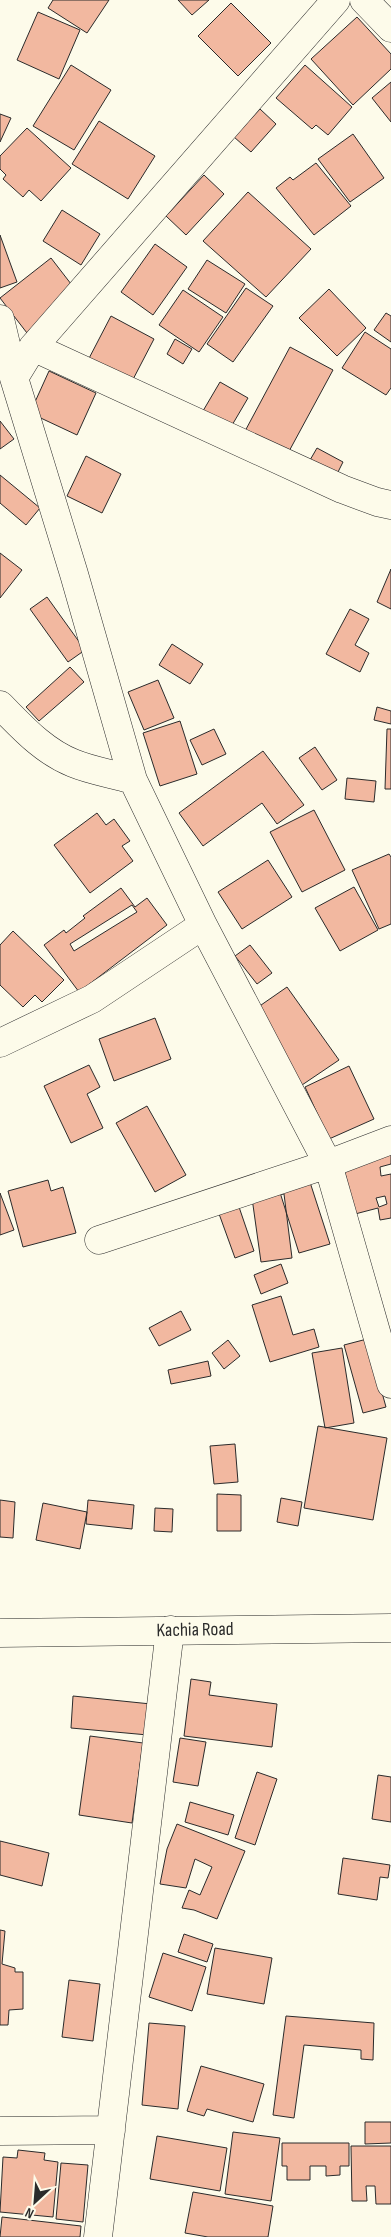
<svg xmlns="http://www.w3.org/2000/svg" width="391" height="2237" viewBox="0 0 391 2237" font-family="'Sofia Sans Condensed',sans-serif">
<style>
.building{fill:#f2b8a0;stroke:#2b2b2b;fill-rule:evenodd}
.lines{fill:none;stroke-linecap:round;stroke-linejoin:round}
.street-casing{stroke:#2b2b2b;stroke-width:29}
.highway-casing{stroke:#2b2b2b;stroke-width:29}
.street{stroke:#fdfbea;stroke-width:28}
.highway{stroke:#fdfbea;stroke-width:28}
.labels{text-anchor:middle;dominant-baseline:central;stroke-width:4;stroke-linejoin:round;paint-order:stroke}
.street-label{font-size:19px;fill:#2b2b2b;stroke:#fdfbea}
</style>
<rect width="100%" height="100%" fill="#fdfbea"/>
<path class="building" d="M53,0h56l-22,33 -39,-25z
M178,0h31l-17,15z
M231,3l40,40 -33,33 -40,-40z
M38,12l42,18 -21,49 -42,-19z
M357,17l34,37v15l-38,36 -42,-46z
M71,65l40,25 -37,60 -41,-24z
M305,65l47,42 -24,28 -12,-10 -4,4 -36,-31z
M391,82v40l-19,-24z
M260,109l16,15 -25,28 -17,-15z
M0,114l11,4 -11,24z
M99,121l56,35 -27,43 -56,-35z
M27,128l44,40 -30,33 -12,-11 -6,7 -20,-18 3,-4 -6,-6v-13z
M353,134l31,44 -34,24 -32,-43z
M316,163l35,43 -37,29 -38,-47 14,-11 3,3z
M204,175l20,19 -38,41 -20,-19z
M248,192l63,57 -45,48 -63,-56z
M62,210l38,24 -19,31 -38,-24z
M0,235l17,47 -17,6z
M155,244l32,23 -34,48 -32,-23z
M51,258l27,35 -51,40 -27,-35z
M207,260l38,24 -19,29 -38,-24z
M246,288l27,18 -40,56 -26,-18z
M329,289l37,39 -29,28 -38,-38z
M183,290l40,27 -24,35 -40,-27z
M386,313l5,3v26l-17,-12z
M111,316l43,23 -26,50 -43,-23z
M365,332l26,17v39l-5,7 -44,-27z
M175,339l17,10 -9,15 -16,-10z
M290,347l43,23 -46,85 -43,-22z
M49,371l47,22 -19,42 -47,-22z
M220,382l28,16 -20,34 -28,-16z
M0,421l14,18 -14,10z
M317,448l26,14 -10,20 -27,-15z
M86,456l35,18 -19,39 -35,-17z
M0,475l40,33 -14,17 -26,-22z
M0,553l22,17 -22,28z
M391,569v40l-14,-7z
M47,597l38,53 -17,12 -38,-53z
M350,609l19,10 -14,26 14,8 -9,19 -34,-18z
M172,644l31,20 -13,20 -31,-19z
M70,667l14,15 -45,39 -13,-14z
M158,680l16,38 -30,12 -16,-38z
M377,707l14,4v13l-17,-4z
M180,721l17,53 -37,12 -17,-53z
M214,729l12,25 -24,11 -12,-25z
M387,729h4v60h-6z
M315,747l22,33 -15,10 -23,-32z
M263,751l41,54 -27,19 -15,-21 -59,43 -24,-33z
M347,778l29,3 -2,21 -29,-3z
M314,810l31,60 -43,22 -32,-60z
M97,813l9,12 8,-6 16,22 -8,5 11,15 -43,32 -36,-48z
M389,854l2,3v67l-12,5 -27,-59z
M268,860l24,37 -50,32 -24,-37z
M354,887l24,43 -38,21 -25,-43z
M121,888l14,19 12,-9 20,27 -88,67 -35,-47 20,-15 2,3 19,-15 -2,-2zM132,905l5,7 -63,39 -4,-7z
M13,931l51,49 -22,22 -7,-7 -12,12 -23,-22v-40z
M250,945l22,28 -15,11 -22,-28z
M287,987l52,73 -37,25 -51,-73z
M155,1018l16,41 -57,22 -15,-42z
M89,1065l11,22 -13,7 16,34 -32,15 -27,-57z
M349,1066l25,53 -45,20 -24,-52z
M147,1106l39,69 -31,17 -39,-69z
M391,1145v19l-11,3 1,9 10,-2v44l-11,2 -2,-12 -23,6 -14,-57zM385,1196l2,8 -8,3 -3,-9z
M308,1176l22,68 -31,9 -21,-67z
M48,1180l3,11 12,-4 13,46 -53,14 -15,-56z
M0,1193l14,37 -14,5z
M284,1194l8,64 -31,4 -9,-64z
M238,1204l16,47 -19,7 -17,-47z
M281,1264l7,19 -27,11 -7,-19z
M281,1296l12,39 21,-6 5,18 -49,15 -18,-57z
M181,1311l10,19 -32,16 -10,-18z
M367,1339l19,68 -23,6 -19,-68z
M228,1340l12,16 -16,13 -12,-16z
M342,1348l12,75 -29,5 -13,-75z
M208,1361l3,15 -40,8 -3,-14z
M318,1426l69,12 -14,82 -69,-12z
M235,1444l3,38 -24,2 -4,-38z
M217,1494l24,1v36h-24z
M281,1498l21,4 -4,24 -21,-4z
M0,1500l15,2 -2,36 -13,-1z
M88,1500l46,5 -2,24 -46,-5z
M43,1503l44,9 -7,37 -44,-9z
M155,1508l18,1 -1,23 -18,-1z
M191,1679l20,3 -2,13 68,9 -5,43 -88,-11z
M73,1696l78,8 -3,31 -77,-7z
M90,1736l53,7 -11,80 -53,-8z
M180,1738l26,4 -8,44 -25,-4z
M257,1772l20,7 -22,66 -20,-7z
M378,1775l13,2v45l-19,-3z
M190,1802l44,13 -6,20 -43,-13z
M177,1824l68,27 -28,68 -23,-9 -12,-2 7,-18 11,5 12,-28 -17,-8 -9,29 -26,-4 7,-35z
M0,1841l49,12 -7,33 -42,-11z
M343,1858l47,7 -2,13 -8,-1 -3,23 -39,-6z
M0,1930l5,1 -3,33 13,4v4h8v37l-14,1 -1,15h-8z
M184,1934l29,10 -6,18 -29,-10z
M215,1948l57,10 -8,46 -57,-10z
M163,1953l43,14 -14,44 -43,-14z
M69,1980l31,4 -7,57 -31,-4z
M286,2016l88,7 -1,37 -12,-1v-9l-57,-5 -10,73 -21,-3z
M149,2023l36,3 -7,83 -36,-4z
M201,2066l63,18 -11,38 -46,-13 -3,7 -17,-5z
M365,2122h26v21l-26,1z
M233,2132l47,6 -9,63 -46,-7z
M157,2136l70,12 -7,43 -70,-12z
M282,2143h67v23h-9v9l-14,1v-10h-16v14h-23v-14h-5z
M351,2146h40v58h-15l-1,-18h-9l1,15h-15z
M18,2150l27,3 -1,7 14,2 -5,55 -53,-5 3,-55 14,1z
M61,2163l27,2 -5,57 -27,-3z
M193,2192l80,14 -5,31h-60l-23,-4z
M2,2217l79,9 -1,11h-80z"/>
<g class="lines">
<defs>
<path id="street" d="M364,0l27,28
M0,319l14,59 60,196 59,206 70,145 125,239 63,220
M33,347l309,142 35,13 14,3
M14,378l19,-31 303,-347
M0,705c22,22 43,46 73,58 19,8 41,11 60,17
M0,1043l92,-44 111,-74
M99,1240l229,-76 63,-24
M0,2131l111,-1
M98,2237l72,-607"/>
<path id="highway" d="M0,1633l391,-5"/>
</defs>
<use href="#street" class="street-casing"/>
<use href="#highway" class="highway-casing"/>
<use href="#street" class="street"/>
<use href="#highway" class="highway"/>
</g>
<g class="labels">
<g class="street-label">
<text transform="translate(195 1630) rotate(-1)">Kachia Road</text>
</g>
</g>
<g transform="translate(35 2202) rotate(206)" stroke="#fdfbea" stroke-width="4" paint-order="stroke">
<path d="M0-4L9 19L0 12L-9 19Z" fill="#2b2b2b"/>
<text y="-8" font-size="14" font-weight="bold" text-anchor="middle" fill="#2b2b2b">N</text>
</g>
</svg>
